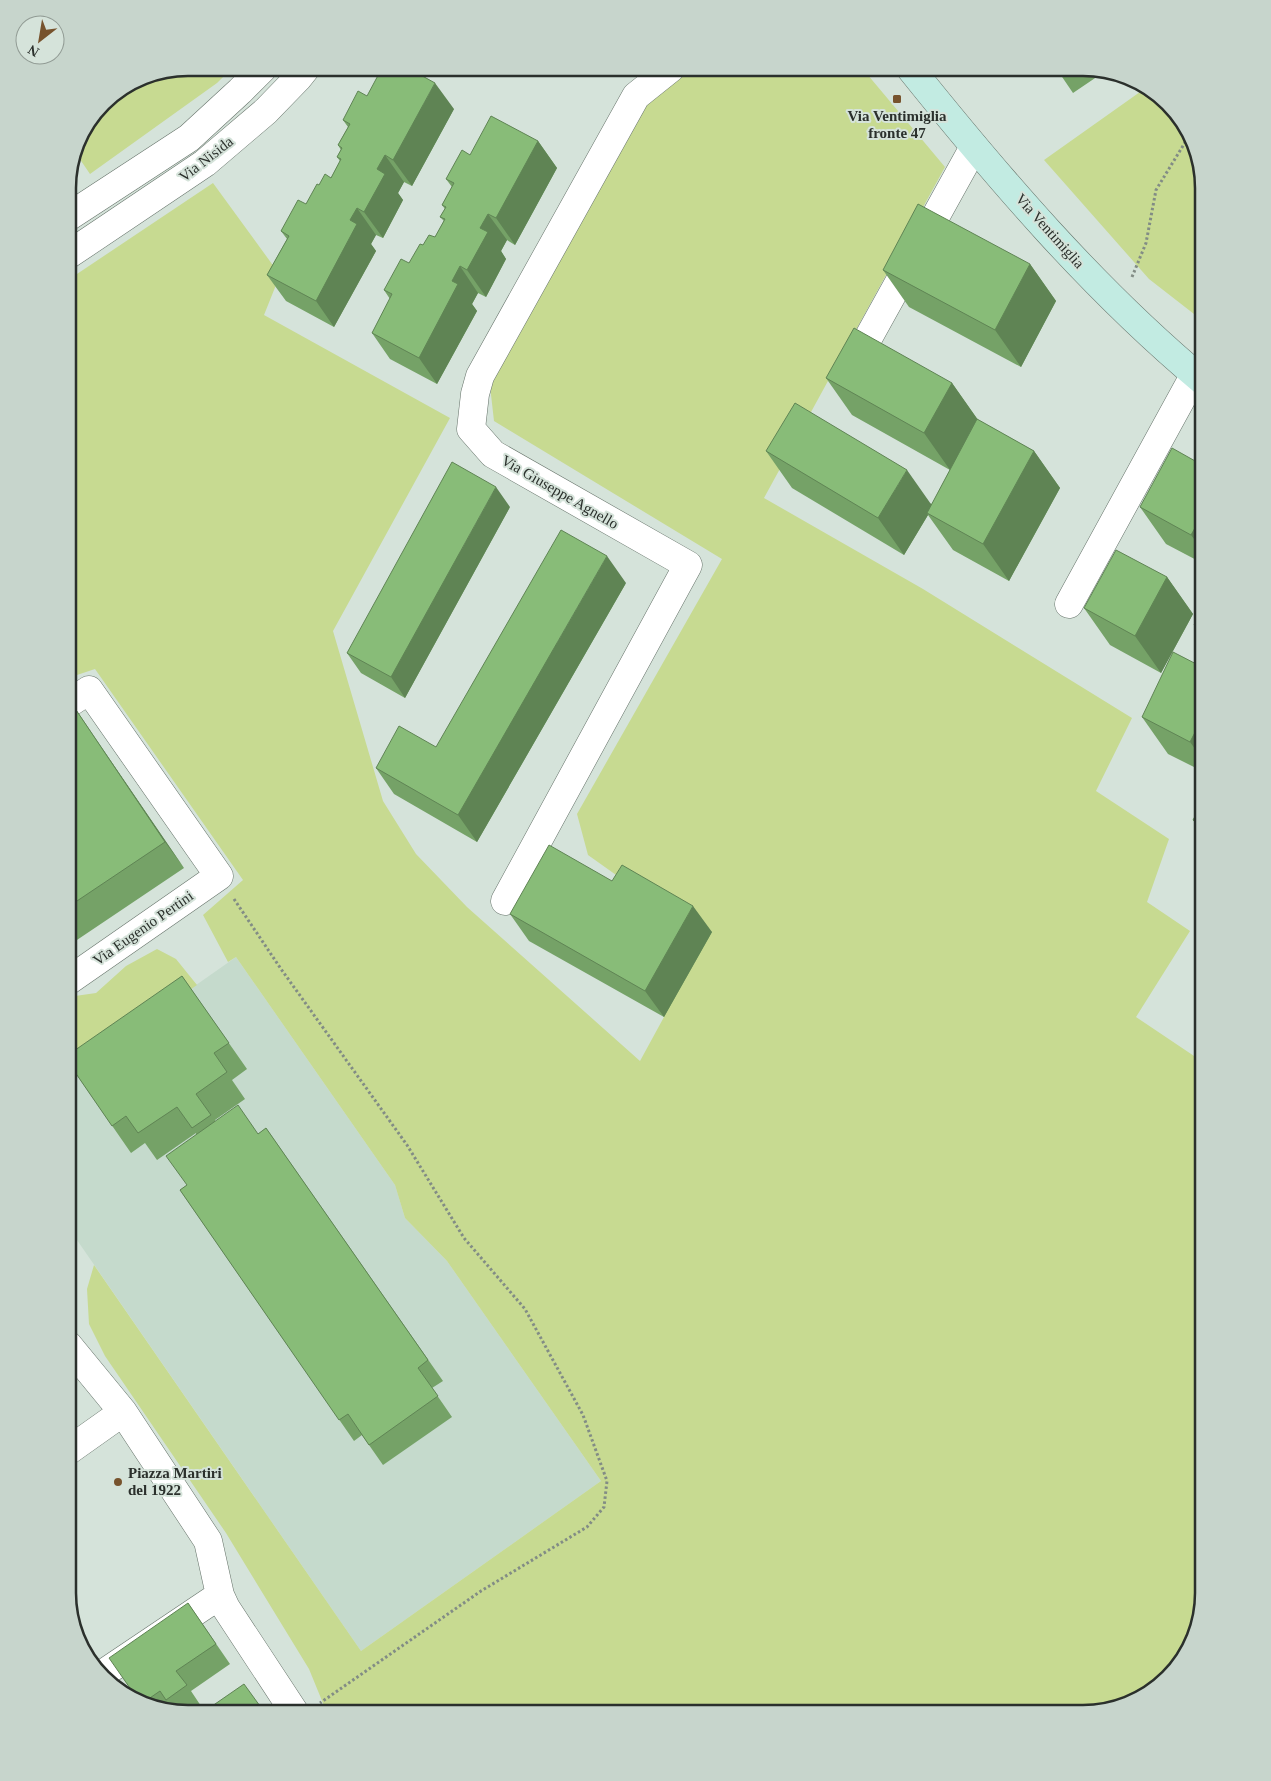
<svg xmlns="http://www.w3.org/2000/svg" width="1271" height="1781" viewBox="0 0 1271 1781" font-family="'Times New Roman',serif">
<style>
.built{fill:#c5dacc}
.green{fill:#c7da91}
.lines{fill:none;stroke-linecap:round;stroke-linejoin:round}
.minor-casing{stroke:#66736a;stroke-width:29}
.tertiary-casing{stroke:#66736a;stroke-width:29}
.secondary-casing{stroke:#66736a;stroke-width:29}
.path{stroke:#828c85;stroke-width:3;stroke-dasharray:2.5 2.5;stroke-linecap:butt}
.minor{stroke:#fff;stroke-width:28}
.tertiary{stroke:#fff;stroke-width:28}
.secondary{stroke:#c2ebe2;stroke-width:28}
.wall{fill:#75a267}
.shaded-wall{fill:#5f8454}
.building{fill:#88bc78;stroke:#5f8454}
.poi-dot{fill:#77532d;stroke:#d5e3da;stroke-width:2}
.labels{text-anchor:middle;dominant-baseline:central;stroke-width:4;stroke-linejoin:round;paint-order:stroke}
.poi-label{font-size:15px;font-weight:bold;fill:#2b302c;stroke:#d5e3da}
.street-label{font-size:15px;fill:#2b302c;stroke:#d5e3da}
.rim{fill:none;stroke:#2b302c;stroke-width:2.5}
</style>
<rect width="100%" height="100%" fill="#d5e3da"/>
<path class="built" d="M236,957l159,228 10,33 42,43 154,220 -240,170 -293,-424v-152z"/>
<path class="green" d="M188,68h44l-15,15 -127,91 -15,-22 5,-17 28,-37 34,-21z
M692,68h170l83,99 -181,331 159,91 209,129 -36,73 73,48 -22,63 43,29 -54,86 67,45v531l-16,60 -44,44 -60,16h-756l-18,-44 -83,-136 -121,-177 -16,-32 -2,-35 7,-24 267,386 240,-170 -154,-220 -42,-43 -10,-33 -159,-228 -8,5 -25,-47 40,-35 -148,-211 -21,7 -6,-7v-389l145,-97 67,92 -16,40 186,103 -117,213 50,170 33,53 51,53 173,154 24,-44 -24,-125 -52,-37 -11,-41 145,-255 -228,-138 -5,-44 157,-273z
M1147,87l40,41 16,60v133l-54,-42 -105,-119z
M157,949l19,10 21,26 -129,90v-78l28,-4 30,-27z"/>
<g class="lines">
<defs>
<path id="minor" d="M851,369l123,-222
M1069,604l126,-230
M505,901l183,-336 -195,-111 -22,-25 4,-35 5,-18 156,-280 35,-28
M68,981l151,-105 -130,-186 -21,14
M68,1345l55,67 85,129 12,54 6,13 69,105
M68,1451l55,-39
M104,1673l116,-78"/>
<path id="tertiary" d="M68,217l121,-79 51,-47 23,-23
M68,255l137,-92 61,-52 32,-33 8,-10"/>
<path id="secondary" d="M910,68c89,111 183,221 293,313"/>
</defs>
<use href="#minor" class="minor-casing"/>
<use href="#tertiary" class="tertiary-casing"/>
<use href="#secondary" class="secondary-casing"/>
<path class="path" d="M1132,277l14,-34 10,-53 33,-54
M234,899l47,70 126,176 57,93 61,71 58,106 24,66 -3,26 -17,20 -106,64 -161,112"/>
<use href="#minor" class="minor"/>
<use href="#tertiary" class="tertiary"/>
<use href="#secondary" class="secondary"/>
</g>
<path class="wall" d="M1056,68h34l14,4 -31,21z
M367,96l87,13 -42,77 -8,-4 -6,11 5,7 -20,38 -7,-3 -5,9 5,7 -42,76 -48,-26 -19,-26 20,-36 -6,-8 25,-27 13,-19 12,-7 9,-17 -3,-4 4,-7 -3,-5 10,-18 -5,-7z
M538,141l19,27 -42,77 -8,-5 -6,11 5,8 -20,38 -8,-4 -6,11 5,7 -40,73 -47,-25 -18,-26 18,-34 -6,-9 25,-27 14,-18 12,-8 9,-16 -4,-4 5,-8 -3,-4 10,-18 -6,-8 24,-24z
M1030,264l26,37 -35,66 -112,-60 -26,-37z
M826,378l126,5 26,37 56,31 26,37 -51,93 -56,-31 -25,-35 -24,40 -112,-67 -26,-37 166,53 18,-34 -98,-55z
M1204,466v98l-38,-20 -26,-37z
M510,507l-105,191 -44,-25 -14,-20z
M1167,577l26,37 -32,59 -51,-28 -26,-37z
M626,583l-149,259 -83,-48 -18,-26 60,-21z
M1204,607v32l-10,-14z
M68,667l6,9 -6,3z
M1204,668v104l-36,-18 -26,-37z
M68,698l116,170 -116,78z
M1193,820l11,6v9z
M612,881l100,51 -48,85 -135,-76 -19,-27z
M182,976l65,93 -15,11 13,19 -30,21v1l43,13 8,-6 177,253 -11,7 20,29 -69,48 -21,-30 -8,6 -174,-251 7,-5 9,-51v-1l-39,27 -12,-17 -14,10 -63,-91z
M188,1603l42,61 -39,27 10,15 -11,7h-10l-41,-12z"/>
<path class="shaded-wall" d="M435,83l19,26 -42,77 -19,-26z
M538,141l19,27 -42,77 -19,-27z
M385,155l19,27 -6,11 5,7 -20,38 -19,-26 13,-43z
M357,208l19,27 -5,9 5,7 -42,76 -18,-26 34,-81z
M488,214l19,26 -6,11 5,8 -20,38 -19,-27 13,-42z
M1030,264l26,37 -35,66 -26,-37z
M460,266l18,27 -6,11 5,7 -40,73 -18,-26 33,-77z
M952,383l26,37 -28,50 -26,-37z
M1034,451l26,37 -51,93 -26,-37z
M907,470l26,37 -6,6 1,2 -24,40 -26,-37z
M496,487l14,20 -105,191 -14,-21z
M1204,512v40l-13,-17z
M607,556l19,27 -149,259 -19,-27z
M1167,577l26,37 -32,59 -26,-37z
M68,698l12,18 104,152 -19,-26z
M1204,715v46l-14,-19z
M693,906l19,26 -48,85 -19,-26z"/>
<path class="building" d="M382,68h26l27,15 -42,77 -8,-5 -8,14 8,5 -21,38 -7,-4 -7,12 7,4 -41,77 -49,-26 22,-39 -8,-5 17,-31 8,4 11,-20 2,1 6,-11 6,4 10,-19 -4,-2 5,-9 -4,-3 12,-21 -7,-4 15,-29 9,5z
M491,116l47,25 -42,77 -8,-4 -8,14 8,4 -21,38 -7,-4 -8,15 6,3 -39,74 -47,-25 20,-39 -8,-4 17,-31 8,4 11,-19 3,1 6,-10 6,2 10,-18 -5,-2 6,-10 -4,-2 12,-22 -8,-4 16,-29 8,5z
M918,204l112,60 -35,66 -112,-60z
M854,328l98,55 -28,50 -98,-55z
M795,403l112,67 -29,48 -112,-67z
M977,419l57,32 -51,93 -56,-31z
M1172,448l32,18v46l-13,23 -51,-28z
M452,462l44,25 -105,190 -44,-24z
M561,530l46,26 -149,259 -82,-47 23,-42 37,21z
M1116,550l51,27 -32,59 -51,-28z
M1204,607v23l-10,-5z
M1173,652l31,16v47l-14,27 -48,-25z
M68,698l97,144 -97,65z
M1204,800v26l-11,-6z
M549,845l63,36 10,-16 71,41 -48,85 -135,-77z
M182,976l47,67 -15,10 13,19 -31,22 15,21 -19,13 -15,-21 -39,26 -12,-17 -14,10 -44,-64v-7z
M238,1105l20,29 8,-6 162,232 -10,8 20,28 -69,49 -21,-31 -9,6 -159,-230 7,-5 -21,-29z
M188,1603l28,41 -40,27 11,14 -21,15 -6,-9 -16,11 -5,-1 -30,-43z
M244,1684l21,29h-63z"/>
<g class="poi-dot">
<rect x="892" y="94" width="10" height="10" rx="2.5"/>
<circle cx="118" cy="1482" r="5"/>
</g>
<g class="labels">
<g class="poi-label">
<text x="897" y="116">Via Ventimiglia<tspan x="897" dy="17">fronte 47</tspan></text>
<text x="128" y="1473" text-anchor="start">Piazza Martiri<tspan x="128" dy="17">del 1922</tspan></text>
</g>
<g class="street-label">
<text transform="translate(206 159) rotate(-38)">Via Nisida</text>
<text transform="translate(1050 231) rotate(48)">Via Ventimiglia</text>
<text transform="translate(560 492) rotate(30)">Via Giuseppe Agnello</text>
<text transform="translate(143 928) rotate(-35)">Via Eugenio Pertini</text>
</g>
</g>
<path d="M0 0H1271V1781H0ZM188 76H1083A112 112 0 0 1 1195 188V1593A112 112 0 0 1 1083 1705H188A112 112 0 0 1 76 1593V188A112 112 0 0 1 188 76Z" fill="#c7d5cc" fill-rule="evenodd"/>
<path class="rim" d="M188 76H1083A112 112 0 0 1 1195 188V1593A112 112 0 0 1 1083 1705H188A112 112 0 0 1 76 1593V188A112 112 0 0 1 188 76Z"/>
<g transform="translate(40 40) rotate(211)"><circle r="24" fill="#d5e3da" stroke="#919b94"/>
<path d="M0-4L9 19L0 12L-9 19Z" fill="#77532d"/>
<text y="-8" font-size="14" font-weight="bold" text-anchor="middle" fill="#2b302c">N</text>
</g>
</svg>
